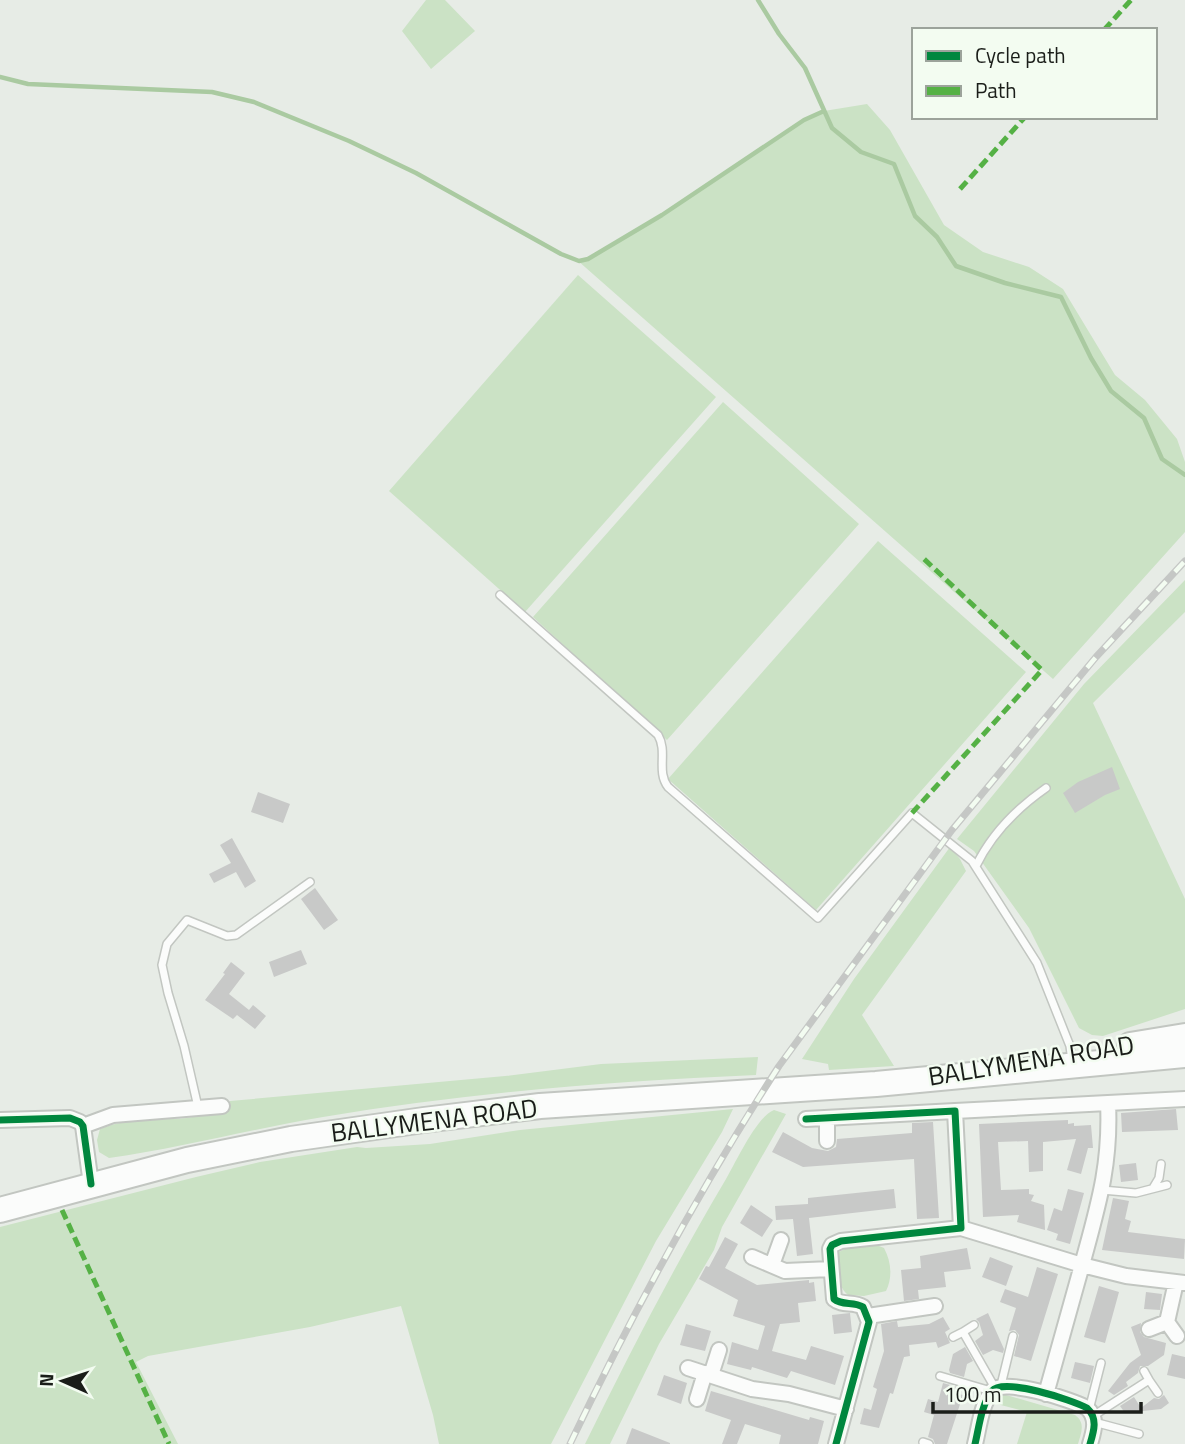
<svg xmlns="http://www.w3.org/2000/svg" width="1185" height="1444" viewBox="0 0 1185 1444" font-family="'Titillium Web',sans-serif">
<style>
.green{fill:#cbe2c5}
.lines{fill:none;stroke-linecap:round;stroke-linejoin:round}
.stream{stroke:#aacaa1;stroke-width:4.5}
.building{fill:#c8c9c8}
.lane-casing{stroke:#c2c6c1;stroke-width:10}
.street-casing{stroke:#c2c6c1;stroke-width:18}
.highway-casing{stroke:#c2c6c1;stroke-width:28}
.lane{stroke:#fbfcfb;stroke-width:7}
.street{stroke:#fbfcfb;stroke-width:14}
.highway{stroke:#fbfcfb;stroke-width:24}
.rail-casing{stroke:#c5c7c5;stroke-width:7}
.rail{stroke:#f3fcf1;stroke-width:4.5;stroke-dasharray:13;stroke-linecap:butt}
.quiet{stroke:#55b145;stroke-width:5;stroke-dasharray:10 5;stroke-linecap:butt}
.cycleway-casing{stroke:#f3fcf1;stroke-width:11}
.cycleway{stroke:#00873e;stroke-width:7}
.labels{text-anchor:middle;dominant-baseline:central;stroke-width:5;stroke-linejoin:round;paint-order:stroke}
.street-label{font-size:26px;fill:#1a1d19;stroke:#f3fcf1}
</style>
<rect width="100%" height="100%" fill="#e7ece6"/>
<path class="green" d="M426,0h19l30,31 -44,38 -29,-38z
M867,104l23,26 54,95 39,27 46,15 34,22 52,86 30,25 32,39 8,23v70l-132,147 -476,-419 11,-1 74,-44 142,-95 20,-9z
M578,275l138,122 -191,215 -136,-121z
M723,402l136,122 -192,216 -134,-123z
M878,541l148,131 -210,238 -148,-131z
M1185,580v32l-92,91 92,196v110l-82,27 -11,-1 -13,-7 -50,-100 -55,-77 -17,-12 127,-155z
M950,847l10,12 6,12 -104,144 32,51 -65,4 -1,-6 -26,-5 52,-80z
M758,1057l-2,18c-145,6 -290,18 -433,42 -72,12 -142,31 -214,41l-10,-6 -2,-12 3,-11c29,-12 57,-8 87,-11 13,-2 25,-5 38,-7l5,-10 275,-25 96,-12z
M733,1109l-11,23 -66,109 -105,203h-112l-6,-29 -32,-109 -91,21 -162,29 -12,6 42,82h-178v-217l196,-50 64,-15 97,-15 9,1 64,-4 90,-14z
M774,1110l12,4 -64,113 -8,23 -55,94 -49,100h-25c44,-90 90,-179 141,-265 10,-17 31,-63 48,-69z
M874,1244l10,4c7,13 9,29 2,43l-22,5 -16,-1c-11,-9 -14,-30 -9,-43l10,-5z
M1003,1394l72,21c11,8 6,18 3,29h-61l10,-32 -30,-8z"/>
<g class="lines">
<path class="stream" d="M758,0l21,34 26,34 27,60 29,24 33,12 21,52 22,21 19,29 49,17 56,14 30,61 20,33 33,27 18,41 23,16
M0,77l28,7 184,8 42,10 95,39 67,32 145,81 18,7 9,-2 74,-44 142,-95 20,-9"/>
</g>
<path class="building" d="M1112,767l8,22 -15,6 -30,18 -12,-20 15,-11z
M258,792l32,12 -7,19 -32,-11z
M232,838l24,43 -11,7 -9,-16 -22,11 -5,-9 22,-11 -11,-18z
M315,888l23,32 -14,10 -23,-31z
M301,950l6,14 -33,13 -5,-15z
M231,962l14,11 -16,21 20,16 4,-5 13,11 -11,13 -18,-14 -4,4 -28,-19 20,-26 -2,-1z
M1176,1109l2,21 -56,2 -1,-19z
M1068,1120v4l6,-1v3l17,-1 2,23h-5l-7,26 -14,-4 9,-31 -33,3v29l-14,1 -1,-31 -30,1 3,48 28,-1v5l5,1 -3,6 13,4 1,25 -28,-8 2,-7 -36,2 -4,-93z
M933,1122l6,96 -22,1 -3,-60 -111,8 -31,-15 11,-20 29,16 16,3 8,-4 1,-8 75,-6v-10z
M1136,1163l2,17 -17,2 -2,-17z
M894,1189l2,19 -87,10 4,36 -16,2 -4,-37 -17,1 -1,-14 33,-2v-6z
M1068,1189l16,4 -14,51 -14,-4 2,-6 -11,-4 7,-22 8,3z
M1113,1198l16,3 -4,18 6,2 -3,11 57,7 -1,20 -82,-9z
M751,1205l22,15 -11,17 -22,-14z
M725,1237l13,7 -13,24 32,17 52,-5v3l5,-1 2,19 -18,2 2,19 -20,2 -8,27 34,9 5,-14 33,10 -9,29 -44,-14 -4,7 -35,-11 -1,3 -24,-6 5,-22 26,8 7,-24 -32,-10 5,-16 -39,-21 7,-13 3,1z
M967,1248l4,21 -27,3 2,15 -28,3 1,9 -15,2 -3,-31 20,-2 -1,-12z
M990,1257l23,9 -7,20 -24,-9z
M1037,1267l21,7 -27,87 -17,-5 5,-21 -4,-5 -6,1 7,-23 -16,-6 5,-13 23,8z
M1099,1286l20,6 -14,51 -21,-6z
M1146,1292l16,2 -2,16 -16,-1z
M850,1313l2,19 -18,2 -2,-19z
M988,1313l16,36 -1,4 -10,-3 -10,5 -8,-14 8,-6 -4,-13 -3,-3z
M943,1317l7,12 -5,3 5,11 -12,5 -2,-6 -27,3 1,11 -6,1 -11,37 -3,-1 -11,35 -19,-4 4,-16 7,2 6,-21 -4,-2 11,-36 -3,-27 16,-3 1,6 31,-3z
M1141,1323l-1,9 4,5 22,6 -2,12 -16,11h-8l-2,7 -12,9 2,4 -14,9 -6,-4 22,-28 11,-8 -10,-28z
M686,1324l25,7 -6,20 -25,-6z
M965,1347l8,14 -6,3 -3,13 -14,-4 -1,-3 4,-16z
M1172,1354l13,3v22l-18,-4z
M1075,1362l19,4 -4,17 -19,-5z
M664,1375l23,8 -6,21 -24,-9z
M943,1383l18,5 -2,6 4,1 -16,49h-12l-2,-5 -5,-2 6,-22 -10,-3 4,-13 10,3z
M711,1391l98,29 1,-3 14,4 -6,23h-39l2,-9 -36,-11 -8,20h-15l9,-24 -26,-9z
M1164,1395l5,8 -8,6 -36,4 -5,-7 14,-9 7,11 13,-10 5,1z
M632,1428l38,15v1h-44z"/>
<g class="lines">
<defs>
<path id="lane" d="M500,595l158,140c10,17 -2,36 10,52l150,131 94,-105 60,48 65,102 33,83 2,15
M976,866c16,-33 40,-57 70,-78
M198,1107l-14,-61 -16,-53 -6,-28 5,-21 20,-24 40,16 9,-1 74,-53
M1153,1188l6,-10 2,-14
M1102,1190l34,3 31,-8
M963,1332l11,-7
M953,1337l10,-5 32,56
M1144,1371l5,9
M940,1376l51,15
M1001,1385l12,-49
M1089,1410l12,-47
M1093,1416l56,-36 9,13
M1094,1422l45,12
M923,1442l6,2"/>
<path id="street" d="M1185,1099l-77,4c3,62 -10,103 -26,162l44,11 59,7
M955,1111l153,-8
M827,1118v23
M806,1119l149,-8 6,117 -120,13 -9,4 -2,4 4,50c8,7 20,2 29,8l6,15 -33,122
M0,1120l70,-2 10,4 3,4 8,58
M83,1126l30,-11 109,-9
M961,1228l121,37 -36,129
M752,1257l33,14 46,-2
M772,1265l9,-25
M868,1316l67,-10
M1167,1322l10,14
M1149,1329l18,-7 9,-40
M688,1368l64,21 37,5 57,15
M711,1375l8,-25
M697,1399l8,-26
M975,1444c4,-16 6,-39 17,-53 11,-14 80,9 95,17 11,10 7,23 3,36"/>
<path id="highway" d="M1130,1045l55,-9
M0,1210l187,-50 104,-21 133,-19 116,-14 336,-22 309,-29"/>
</defs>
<use href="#lane" class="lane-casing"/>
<use href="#street" class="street-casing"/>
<use href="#highway" class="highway-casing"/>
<use href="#lane" class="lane"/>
<use href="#street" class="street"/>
<use href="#highway" class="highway"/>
<defs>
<path id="rail" d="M570,1444c62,-130 131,-257 209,-378l173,-236 144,-173 89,-96"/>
</defs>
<use href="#rail" class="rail-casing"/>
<use href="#rail" class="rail"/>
<path class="quiet" d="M1104,30l27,-30
M960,189l65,-72
M912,813l130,-143 -119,-112
M62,1210l107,234"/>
<defs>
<path id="cycleway" d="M806,1119l149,-8 6,117 -120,13 -9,4 -2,4 4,50c8,7 20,2 29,8l6,15 -33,122
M0,1120l70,-2 10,4 3,4 8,58
M975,1444c4,-16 6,-39 17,-53 11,-14 80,9 95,17 11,10 7,23 3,36"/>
</defs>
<use href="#cycleway" class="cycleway-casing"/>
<use href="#cycleway" class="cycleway"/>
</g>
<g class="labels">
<g class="street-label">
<text transform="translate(1031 1060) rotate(-9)">BALLYMENA ROAD</text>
<text transform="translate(434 1120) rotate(-7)">BALLYMENA ROAD</text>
</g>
</g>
<rect x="912" y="28" width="245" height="91" fill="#f3fcf1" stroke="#9ca39b" stroke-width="2"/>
<rect x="926" y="51" width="35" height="10" fill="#00873e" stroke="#9ca39b" stroke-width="2"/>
<text x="975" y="63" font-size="21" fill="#1a1d19">Cycle path</text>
<rect x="926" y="86" width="35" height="10" fill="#55b145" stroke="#9ca39b" stroke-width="2"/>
<text x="975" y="98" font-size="21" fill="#1a1d19">Path</text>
<g transform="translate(63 1381) rotate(273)" stroke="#f3fcf1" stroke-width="5" paint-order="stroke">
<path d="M0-5L12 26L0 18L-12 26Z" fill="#1a1d19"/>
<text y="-10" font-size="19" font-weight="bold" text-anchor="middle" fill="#1a1d19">N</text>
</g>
<path d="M933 1402v10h208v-10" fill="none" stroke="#1a1d19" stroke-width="3.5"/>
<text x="944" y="1402" font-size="21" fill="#1a1d19" stroke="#f3fcf1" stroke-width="5" paint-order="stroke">100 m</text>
</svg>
